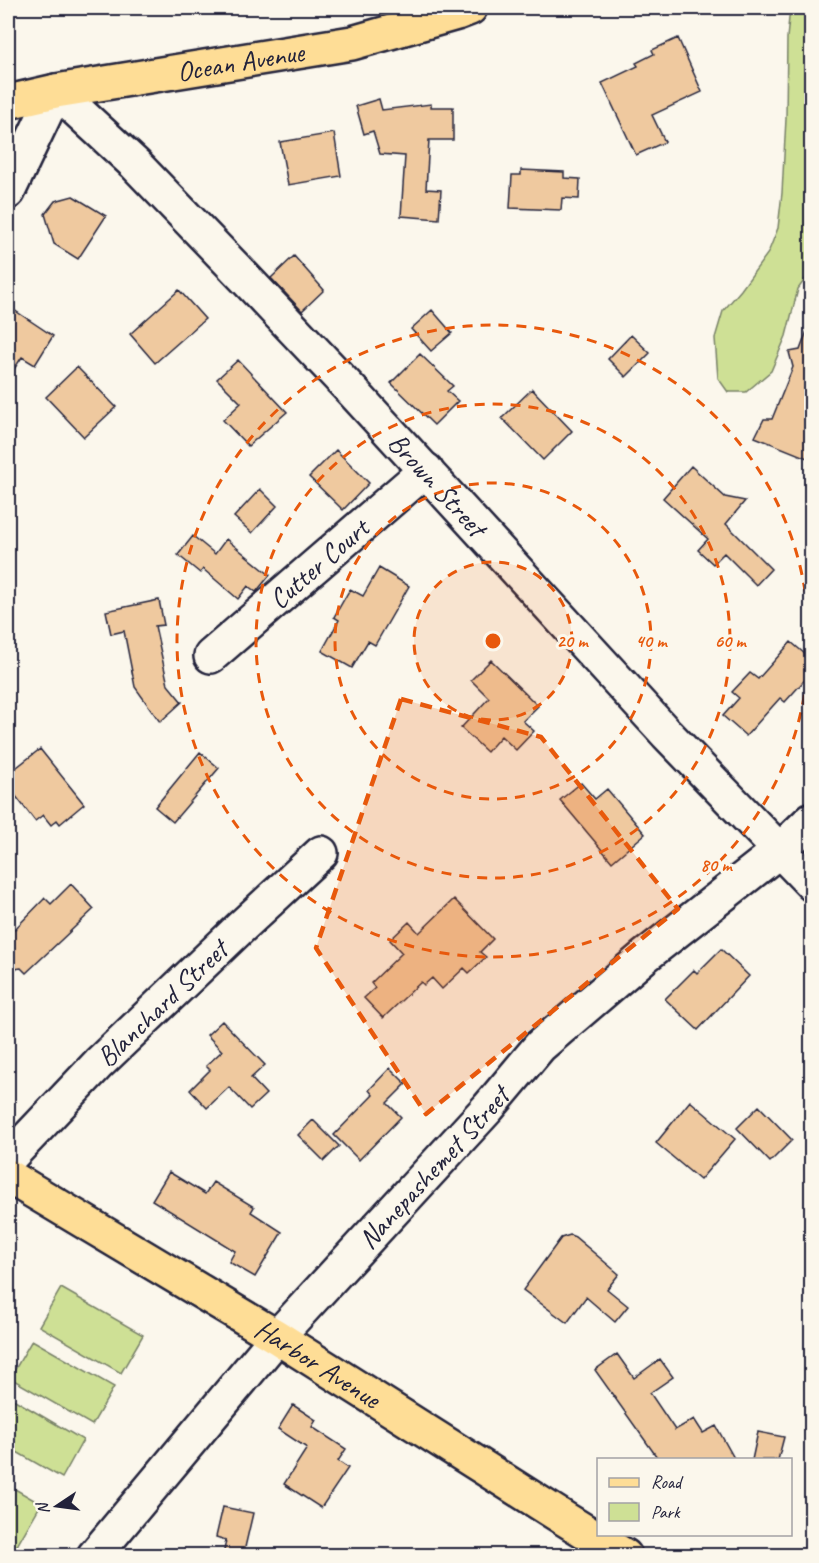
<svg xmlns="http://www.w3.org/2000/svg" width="819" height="1563" viewBox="0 0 819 1563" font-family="Caveat,sans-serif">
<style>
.green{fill:#cee095;stroke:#788168;stroke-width:1.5}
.building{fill:#efc99f;stroke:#22223b;stroke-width:1.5}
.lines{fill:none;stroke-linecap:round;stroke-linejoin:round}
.minor-casing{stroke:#22223b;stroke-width:38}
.major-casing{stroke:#22223b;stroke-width:38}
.minor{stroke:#fbf7ec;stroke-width:33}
.major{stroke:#fedd96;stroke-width:33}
.marked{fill:#e8590c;fill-opacity:0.2;stroke:#e8590c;stroke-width:4.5;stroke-dasharray:12 8;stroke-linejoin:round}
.ring{fill:none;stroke:#e8590c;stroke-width:3;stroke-dasharray:10 8}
.labels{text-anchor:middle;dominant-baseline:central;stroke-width:6;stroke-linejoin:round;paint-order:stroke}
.street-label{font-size:28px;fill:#22223b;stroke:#fbf7ec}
.centre{fill:#e8590c;stroke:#fbf7ec;stroke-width:3}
.ring-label{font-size:18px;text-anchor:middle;font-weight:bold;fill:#e8590c;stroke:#fbf7ec;stroke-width:6;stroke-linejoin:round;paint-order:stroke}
</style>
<rect width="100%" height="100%" fill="#fbf7ec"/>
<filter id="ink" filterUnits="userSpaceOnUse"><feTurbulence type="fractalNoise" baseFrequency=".0167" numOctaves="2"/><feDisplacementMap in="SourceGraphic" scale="12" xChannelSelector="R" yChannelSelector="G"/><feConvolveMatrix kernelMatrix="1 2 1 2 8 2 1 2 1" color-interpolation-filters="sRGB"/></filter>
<g filter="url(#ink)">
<path class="green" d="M790,8h21v263l-13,18 -12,47 -15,35 -25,21h-18l-10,-14 -3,-40 8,-27 18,-21 27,-37 10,-25 4,-35 4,-74 1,-81z
M61,1288l82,47 -22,38 -82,-47z
M32,1340l82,47 -22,38 -82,-47z
M8,1396l75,44 -21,38 -54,-31z
M8,1485l33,19 -30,52 -3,-1z"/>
<path class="building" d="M678,38l24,54 -50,23 13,27 -29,13 -34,-72 36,-17 -2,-3 18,-9 -2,-4z
M379,99l3,11 49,-6v3h22v33h-24l-3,49 15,1 -2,29 -38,-3 4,-60 -25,-2 -7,-23 -9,3 -8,-28z
M334,133l7,43 -53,9 -8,-43z
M521,170l43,2v6l16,1 -1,20 -17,-1 -1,12 -51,-2 2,-33h9z
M73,196l33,20 -28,43 -24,-15 -9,-30 10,-13z
M294,256l30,34 -22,21 -31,-33z
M179,290l26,29 -50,44 -25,-29z
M8,306l45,30 -18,29 -13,-8 -14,21z
M432,310l20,23 -21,18 -20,-22z
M810,323h2v137l-57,-23 9,-18h8l21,-52 -4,-15 11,-2z
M631,335l19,18 -24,24 -18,-18z
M420,354l33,32 -6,5 11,10 -24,24 -43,-42z
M238,360l49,52 -39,34 -25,-26 18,-17 -24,-24z
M77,367l39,40 -32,30 -38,-40z
M532,389l40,42 -29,29 -41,-42z
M336,450l33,33 -26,27 -34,-33z
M691,466l34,31 20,4 -19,23 45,45 -15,16 -32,-32 -11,11 -15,-14 10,-11 -45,-41z
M260,489l17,17 -25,27 -18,-16z
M193,536l22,18 11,-15 44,36 -14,17 -8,-6 -10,13 -35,-30 -3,4 -22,-18z
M379,568l30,18 -34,59 -7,-4 -16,27 -30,-17 17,-31 -5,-3 16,-28 13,7z
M159,600l5,25 -9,1 13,59 14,17 -22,20 -25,-35 -11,-56 -13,3 -5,-23z
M791,642l21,18v12l-27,30 -5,-4 -34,38 -23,-20 16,-18 -7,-6 18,-19 8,6z
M491,660l47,46 -15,15 11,10 -18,19 -15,-14 -14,16 -26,-24 28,-30 -18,-18z
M40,749l44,55 -24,20 -3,-4 -6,5 -8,-10 -8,6 -27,-35v-12z
M200,752l19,16 -46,54 -18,-15z
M581,783l14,16 12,-10 38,45 -33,28 -52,-62z
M71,884l23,25 -68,64 -5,-5 -13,2v-34l37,-38 6,6z
M454,899l39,40 -13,13 6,5 -17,16 -5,-5 -22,21 -10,-11 -8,7 -3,-3 -38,36 -19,-20 11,-10 -4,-5 31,-30 -12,-13 19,-18 10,11z
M721,949l28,27 -51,54 -33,-31 29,-29 3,3z
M222,1021l43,44 -14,13 15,16 -16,15 -21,-22 -22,21 -17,-18 20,-20 -4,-4 16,-15 -15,-16z
M390,1068l16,16 -19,19 14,14 -42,43 -25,-25 39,-40 -4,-5z
M690,1101l45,38 -35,41 -44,-37z
M759,1106l33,34 -22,22 -33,-34z
M313,1120l26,26 -15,15 -26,-26z
M169,1172l36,22 8,-12 41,25 -3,5 31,20 -27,45 -26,-15 6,-11 -83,-51z
M570,1235l5,2 44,37 -12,15 21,17 -13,16 -29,-25 -19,26 -44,-33 38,-52z
M617,1354l17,24 26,-19 13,18 -23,16 25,37 19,-11 9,14 13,-7 19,34h-76l-64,-90z
M293,1405l23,15 -4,7 34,22 -8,12 10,7 -27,40 -37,-24 23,-36 -29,-19z
M758,1432l26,5 -6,23h-26z
M223,1507l30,6 -10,43h-20l3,-16 -10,-3z"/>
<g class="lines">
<defs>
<g id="minor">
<path id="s1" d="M8,192l48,-101 79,73 109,113 110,116 313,341 145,150"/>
<path id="s2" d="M211,656l215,-186"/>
<path id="s3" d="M8,1159l91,-96 140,-134 82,-76"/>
<path id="s4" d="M94,1556l183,-219 211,-229 52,-62 105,-90 135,-106 32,-31"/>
</g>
<g id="major">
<path id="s5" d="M8,102l48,-11 296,-48 105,-30 13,-5"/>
<path id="s6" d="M8,1176l269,161 288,182 60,37"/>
</g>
</defs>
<use href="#minor" class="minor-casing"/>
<use href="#major" class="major-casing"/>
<use href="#minor" class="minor"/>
<use href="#major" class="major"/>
</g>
</g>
<path class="marked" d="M401,699l140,38 137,172 -252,205 -110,-166z"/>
<circle cx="493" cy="641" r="79" fill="#e8590c" fill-opacity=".12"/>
<g class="ring">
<circle cx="493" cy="641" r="79"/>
<circle cx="493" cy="641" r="158"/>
<circle cx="493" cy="641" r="237"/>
<circle cx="493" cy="641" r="316"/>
</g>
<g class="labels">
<g class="street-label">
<text stroke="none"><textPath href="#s5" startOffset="236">Ocean Avenue</textPath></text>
<text stroke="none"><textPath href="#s1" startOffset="660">Brown Street</textPath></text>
<text stroke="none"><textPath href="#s2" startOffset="142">Cutter Court</textPath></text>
<text stroke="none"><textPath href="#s3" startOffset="219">Blanchard Street</textPath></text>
<text stroke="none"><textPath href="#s4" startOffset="516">Nanepashemet Street</textPath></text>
<text stroke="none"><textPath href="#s6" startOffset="362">Harbor Avenue</textPath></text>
</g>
</g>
<circle cx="493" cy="641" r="9" class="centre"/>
<g class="ring-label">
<text x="572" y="647">20 m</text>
<text x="651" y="647">40 m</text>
<text x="730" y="647">60 m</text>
<text x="716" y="871">80 m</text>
</g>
<rect width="819" height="1563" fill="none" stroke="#fbf7ec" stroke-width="30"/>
<rect x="15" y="15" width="789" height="1533" fill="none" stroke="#22223b" stroke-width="2" filter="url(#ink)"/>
<rect x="597" y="1458" width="195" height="78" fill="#fbf7ec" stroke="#a4a2a5" stroke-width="1.5"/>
<rect x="609" y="1478" width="30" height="9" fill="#fedd96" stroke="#a4a2a5" stroke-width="1.5"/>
<text x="651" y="1488" font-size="18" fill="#22223b">Road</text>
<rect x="609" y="1503" width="30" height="18" fill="#cee095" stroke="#a4a2a5" stroke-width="1.5"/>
<text x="651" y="1518" font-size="18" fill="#22223b">Park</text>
<g transform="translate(57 1506) rotate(257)" stroke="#fbf7ec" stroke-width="4.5" paint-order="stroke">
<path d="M0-4.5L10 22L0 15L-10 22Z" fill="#22223b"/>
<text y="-9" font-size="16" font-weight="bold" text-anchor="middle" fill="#22223b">N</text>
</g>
</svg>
